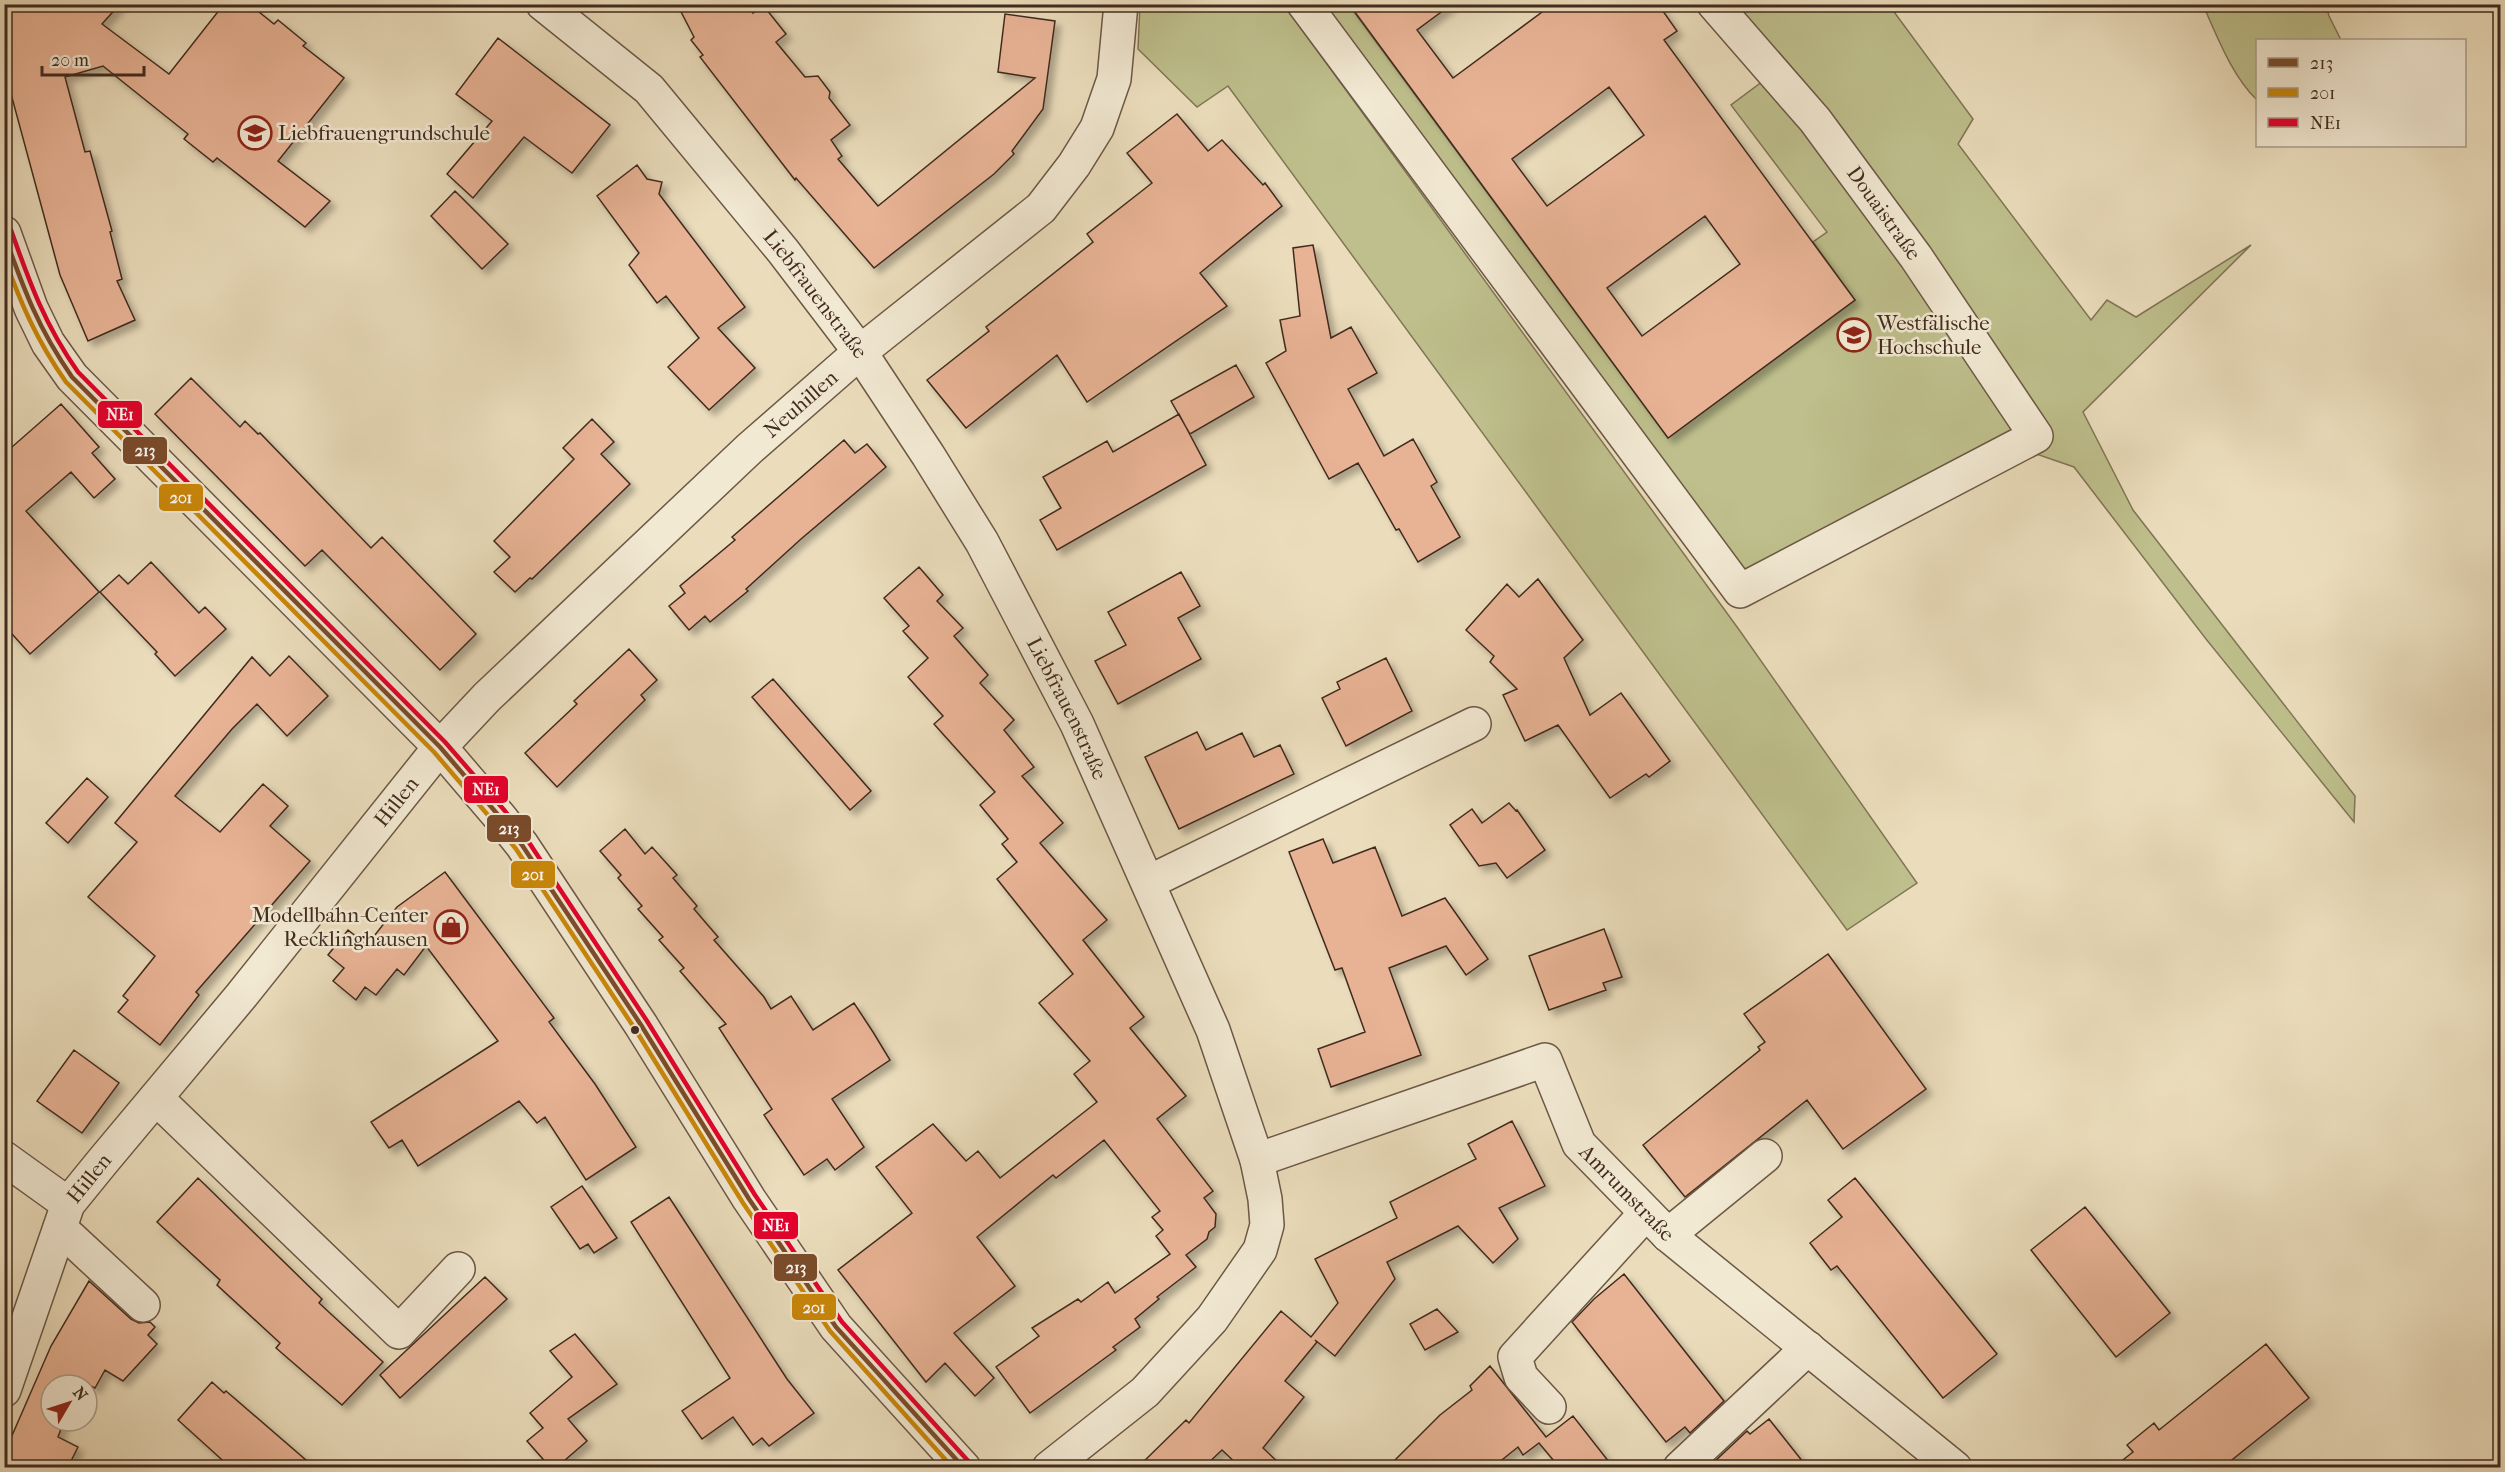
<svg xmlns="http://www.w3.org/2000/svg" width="2505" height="1472" viewBox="0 0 2505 1472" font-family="'IM FELL French Canon',serif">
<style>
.green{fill:#bebf8c;stroke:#807556;stroke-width:1.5}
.building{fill:#e8b395;stroke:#412b1f;stroke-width:1.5;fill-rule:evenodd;filter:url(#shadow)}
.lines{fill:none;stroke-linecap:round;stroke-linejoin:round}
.minor-casing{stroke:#6c5846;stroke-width:36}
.minor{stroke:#f2e9d3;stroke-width:33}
.bus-1-casing{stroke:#f2e9d3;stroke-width:9}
.bus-2-casing{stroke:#f2e9d3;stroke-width:9}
.bus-3-casing{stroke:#f2e9d3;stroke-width:9}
.bus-1{stroke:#7a4b2a;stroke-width:4.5}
.bus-2{stroke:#ca8708;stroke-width:4.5}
.bus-3{stroke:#e4002b;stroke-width:4.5}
.bus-dot{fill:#412b1f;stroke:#f2e9d3;stroke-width:2}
.labels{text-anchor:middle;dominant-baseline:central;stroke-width:5;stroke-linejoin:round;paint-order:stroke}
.poi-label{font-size:21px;fill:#412b1f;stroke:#f2e9d3;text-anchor:start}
.street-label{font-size:21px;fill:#412b1f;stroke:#f2e9d3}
.line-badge{stroke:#f2e9d3;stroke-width:2}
.badge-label{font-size:16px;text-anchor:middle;font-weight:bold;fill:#fff}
</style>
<defs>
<filter id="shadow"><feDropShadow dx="5.5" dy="5.5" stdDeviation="3" flood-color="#0004"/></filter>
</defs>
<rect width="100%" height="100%" fill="#ebddbc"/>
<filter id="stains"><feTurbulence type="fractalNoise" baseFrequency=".00333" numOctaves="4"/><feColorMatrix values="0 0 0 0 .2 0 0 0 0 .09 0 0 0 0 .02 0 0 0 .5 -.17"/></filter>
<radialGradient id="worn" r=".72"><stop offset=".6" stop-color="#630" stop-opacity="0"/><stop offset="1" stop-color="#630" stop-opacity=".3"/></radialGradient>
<path class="green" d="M1140,5h144l456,626 177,252 -70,47 -619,-844 -31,21 -59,-58z
M1315,5h34l319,433 187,-138 -42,-58 14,-10 -96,-127 32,-24 -35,-76h161l84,114 -15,25 133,176 16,-20 29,17 115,-72 -168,167 50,98 222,286 -1,26 -148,-183 -132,-172 -64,-22 -261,128 -12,-5z
M2203,5h123l3,11 12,24h-83l-1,60c-25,-24 -40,-64 -54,-95z"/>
<path class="building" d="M4,4h116l-18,20 67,50 55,-70h25l25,20 4,-4 28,23 -3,3 41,32 -66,83 52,40 -25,26 -88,-69 -4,4 -29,-23 4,-5 -85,-68 -38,11 20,75 5,-1 22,80 -2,1 12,47 -5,2 18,39 -47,21 -28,-66 -56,-207z
M677,4h71l5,9 10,-8 23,29 -10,8 29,35 13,-1 12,16 -1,6 21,27 -19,15 11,16 -4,3 40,47 157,-128 -37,-6 7,-58 50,7 -12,88 -31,42 2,3 -20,20 -120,94 -78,-90 -1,2 -95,-123 3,-2 -12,-15 3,-3z
M1349,4h103l-35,26 36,48 100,-74h105l19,27 -13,9 191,260 -187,138zM1609,87l35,48 -97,71 -35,-47zM1705,216l35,48 -98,72 -35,-48z
M498,38l112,87 -38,48 -48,-36 -51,61 -26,-24 45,-53 -36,-27z
M1177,114l31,37 14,-11 41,45 2,-2 17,23 -82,67 27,33 -140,96 -30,-47 -91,73 -39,-48 62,-49 -3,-4 107,-85 -6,-8 65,-51 -25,-30z
M637,165l10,14 15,3 -3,12 86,113 -27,21 37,40 -46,42 -41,-43 31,-29 -33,-42 -9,7 -28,-38 10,-12 -42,-57z
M455,191l53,53 -26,25 -51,-53z
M1313,245l18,93 20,-11 26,46 -29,16 36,67 29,-17 24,43 -6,4 29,51 -42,25 -19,-33 -3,1 -38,-67 -29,16 -63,-116 20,-12 -6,-31 20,-4 -7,-68z
M1236,365l18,32 -64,37 -19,-33z
M191,378l49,49 5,-6 13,13 2,-1 111,115 11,-11 94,97 -36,36 -118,-120 -17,16 -150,-152z
M61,404l38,43 -7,6 23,26 -21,19 -23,-26 -45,39 73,81 -69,62 -26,-29v-171z
M1179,414l27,51 -149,85 -17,-30 21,-12 -18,-31 64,-36 6,11z
M592,419l22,23 -13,12 29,30 -98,95 -2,-1 -15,14 -21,-20 16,-15 -16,-16 80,-82 -11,-11z
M844,440l11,13 12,-9 19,23 -85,72 -55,50 2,2 -38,31 -5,-6 -16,14 -20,-24 16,-13 -5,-7 55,-46 -3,-3z
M151,562l48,51 6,-6 21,22 -51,47 -20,-22 2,-2 -57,-60 19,-17 9,9z
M919,567l24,28 -6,6 26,27 -9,8 34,39 -8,8 34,37 -10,10 30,37 -12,9 41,47 -23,20 67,77 -24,20 61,77 -14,11 56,68 -29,23 56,72 -9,7 12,16 -1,13 -6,5 -2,7 -21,16 10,12 -39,30 2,2 -24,20 5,8 -27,20 3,3 -86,63 -34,-46 43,-31 -7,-8 46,-29 3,3 27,-20 7,11 55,-39 -14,-18 7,-6 -11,-13 8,-6 -56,-71 -48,38 -3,-3 -76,62 38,49 -61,47 40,45 -19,18 -30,-33 -19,19 -88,-112 74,-57 -36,-46 57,-43 33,37 12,-10 22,27 97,-76 -23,-28 16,-13 -51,-58 34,-29 -76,-95 20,-17 -15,-18 6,-5 -28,-34 15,-13 -61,-68 9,-8 -35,-39 20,-19 -25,-27 6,-5 -25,-28z
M1181,572l19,34 -22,12 23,41 -83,45 -23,-43 31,-16 -18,-33z
M1538,579l45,61 -19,18 26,57 31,-22 49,68 -21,16 -3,-3 -36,24 -52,-73 -33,16 -22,-46 14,-6 -27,-27 4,-6 -28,-26 41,-46 12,13z
M629,649l28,31 -16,15 4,5 -88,87 -32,-34 52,-49 -3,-3z
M289,656l39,40 -41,40 -30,-32 -25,25 -57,67 45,36 43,-48 25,22 -18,20 40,35 -114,131 3,3 -39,50 -42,-33 10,-12 -5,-4 32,-40 -67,-59 49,-55 -22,-19 137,-166 18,19z
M1386,658l26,53 -66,35 -24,-48 18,-9 -3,-7z
M773,679l98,112 -21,19 -98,-113z
M1197,732l9,18 36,-17 12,24 26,-12 14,29 -115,55 -34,-72z
M87,778l21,19 -40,46 -22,-20z
M1509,803l7,8 1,-1 28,40 -38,28 -11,-15 -17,3 -29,-41 22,-16 10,14z
M625,829l20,25 7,-7 25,28 -4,3 24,28 -3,3 24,28 -4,3 50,57 7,12 20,-13 22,34 41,-27 19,29 17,28 -58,39 32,48 -29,23 -8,-11 -23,16 -40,-60 8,-6 -53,-81 7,-4 -46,-53 4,-3 -25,-28 4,-3 -25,-28 4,-3 -24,-28 3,-3 -21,-24z
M1323,839l10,24 42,-16 27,69 43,-18 43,61 -22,16 -20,-29 -57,22 32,87 -90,32 -13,-38 47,-17 -23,-64 -7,2 -46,-118z
M445,872l109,146 -5,4 46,62 41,63 -50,33 -41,-63 -8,6 -18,-22 -101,65 -16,-26 -13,8 -18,-26 127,-81 -72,-95 -22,29 -7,-6 -21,26 -11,-8 -9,13 -23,-19 11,-13 -16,-13 20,-25 19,15 30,-38z
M1604,929l18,48 -19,6 3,7 -57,20 -20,-54z
M1828,954l98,135 -83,60 -36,-49 -122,97 -42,-52 117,-95 -2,-3 7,-5 -21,-28z
M74,1050l45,33 -37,50 -45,-32z
M1512,1121l33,65 -46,22 19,31 -25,24 -35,-37 -71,36 8,17 -60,77 -20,-16 2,2 -32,39 19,16 -41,51 20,19h-43l-18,-17 -18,17h-66l48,-47 3,3 92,-112 30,26 27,-34 -23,-44 82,-41 -7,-16 86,-43 -8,-15z
M198,1178l124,121 -3,4 64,59 -41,43 -66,-57 4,-5 -63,-58 3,-5 -63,-58z
M1855,1178l142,176 -54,44 -106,-132 -6,4 -21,-27 32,-26 -14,-17z
M582,1186l35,52 -23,15 -6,-9 -8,5 -29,-42z
M669,1197l118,182 27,34 -45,33 -7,-8 -9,7 -20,-28 -31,22 -20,-28 48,-33 -99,-156z
M2085,1207l85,106 -54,44 -85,-107z
M1624,1274l100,127 -34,32 -5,-6 -19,15 -94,-120 22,-23z
M485,1277l22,22 -107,99 -20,-23z
M89,1281l42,38 8,4 11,-1 5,5 -7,8 9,9 -34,37 -18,-11 -10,18 -17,-8 -1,5h-26v36h13l-6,16 20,10 -10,20h-64v-13l47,-108z
M1437,1309l21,23 -33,18 -15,-26z
M575,1334l42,50 -49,35 19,22 -30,26h-7l-23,-26 16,-13 -13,-15 42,-36 -22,-26z
M2266,1344l43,54 -86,69h-109l19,-15 -6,-7 27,-22 5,7z
M1490,1366l56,71 27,-21 40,51h-54l-20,-24 -16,12 -5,-8 -25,20h-105l52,-52 32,-25 -2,-4z
M212,1382l12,11 2,-2 88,76h-84l-52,-47z
M1769,1419l38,48h-90l-4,-4 34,-32 3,3z"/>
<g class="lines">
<defs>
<g id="minor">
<path id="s1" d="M543,4l106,85 134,162 77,101 68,103 54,87 95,182 136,306 44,130 8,39 2,26 -7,25 -48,69 -67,73 -96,76"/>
<path d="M1304,4l436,587 296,-155 -120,-179 -101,-137 -101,-116"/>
<path d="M4,233l27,75 17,35 24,34 368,370 59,69 23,29 119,180 108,174 87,128 128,141"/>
<path d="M1149,882l325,-158"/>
<path d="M156,1098l243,234 59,-63"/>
<path d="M4,1158l64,46"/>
<path id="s2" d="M1257,1160l288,-100 34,84 89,91 287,233"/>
<path d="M60,1228l83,77"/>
<path d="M1668,1235l97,-79"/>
<path id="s3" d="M4,1390l64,-186 35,-43 138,-165 199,-249 47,-50 262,-248 111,-97 181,-144 33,-43 23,-37 17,-49 7,-75"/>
<path d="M1549,1407l-28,-30 -6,-20 131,-144"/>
<path d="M1680,1468l128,-120"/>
</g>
</defs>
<use href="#minor" class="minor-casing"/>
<use href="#minor" class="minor"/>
<defs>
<path id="bus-1" d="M4,234c20,56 34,94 68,143l368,370 59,69 23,29 119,180 108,174 87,128 128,141"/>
<path id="bus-2" d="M4,257c17,47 33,84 62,125l368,370 59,69 23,28 119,180 108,174 87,128 123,137"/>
<path id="bus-3" d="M11,230c19,54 34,95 67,142l367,370 60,69 23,30 119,180 108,174 87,127 128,141"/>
</defs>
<use href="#bus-1" class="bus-1-casing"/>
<use href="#bus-2" class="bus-2-casing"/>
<use href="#bus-3" class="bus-3-casing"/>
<use href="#bus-1" class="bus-1"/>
<use href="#bus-2" class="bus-2"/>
<use href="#bus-3" class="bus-3"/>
</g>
<defs>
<symbol id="school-ring" viewBox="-11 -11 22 22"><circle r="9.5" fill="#f2e9d3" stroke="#8f2418" stroke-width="1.5"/><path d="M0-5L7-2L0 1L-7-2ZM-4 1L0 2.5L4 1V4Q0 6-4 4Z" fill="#8f2418"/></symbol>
<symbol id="university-ring" viewBox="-11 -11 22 22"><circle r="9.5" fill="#f2e9d3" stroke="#8f2418" stroke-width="1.5"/><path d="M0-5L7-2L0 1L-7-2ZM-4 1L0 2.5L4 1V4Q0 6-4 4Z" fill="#8f2418"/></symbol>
<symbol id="shop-ring" viewBox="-11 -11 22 22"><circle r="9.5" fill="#f2e9d3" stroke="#8f2418" stroke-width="1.5"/><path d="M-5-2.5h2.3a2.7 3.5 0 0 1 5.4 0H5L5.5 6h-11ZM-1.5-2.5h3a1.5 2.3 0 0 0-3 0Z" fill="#8f2418"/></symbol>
</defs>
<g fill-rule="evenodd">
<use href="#school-ring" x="236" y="114" width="38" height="38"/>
<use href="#university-ring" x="1835" y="316" width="38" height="38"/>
<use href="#shop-ring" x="432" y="908" width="38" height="38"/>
</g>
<circle class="bus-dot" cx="635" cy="1030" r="5"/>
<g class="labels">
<g class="poi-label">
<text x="278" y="133">Liebfrauengrundschule</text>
<text x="1877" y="323">Westfälische<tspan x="1877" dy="24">Hochschule</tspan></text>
<text x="428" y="915" text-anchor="end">Modellbahn-Center<tspan x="428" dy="24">Recklinghausen</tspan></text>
</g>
<g class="street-label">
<text transform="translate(1884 213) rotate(54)">Douaistraße</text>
<text stroke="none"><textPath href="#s1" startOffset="400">Liebfrauenstraße</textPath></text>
<text stroke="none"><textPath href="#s3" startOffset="1284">Neuhillen</textPath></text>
<text stroke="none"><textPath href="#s1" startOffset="886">Liebfrauenstraße</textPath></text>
<text stroke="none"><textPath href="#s3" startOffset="716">Hillen</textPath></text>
<text stroke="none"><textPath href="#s3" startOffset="230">Hillen</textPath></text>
<text stroke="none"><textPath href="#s2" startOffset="464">Amrumstraße</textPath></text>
</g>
</g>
<g class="line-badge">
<rect x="97" y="400" width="46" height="29" rx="6" fill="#e4002b"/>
<rect x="122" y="436" width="46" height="29" rx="6" fill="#7a4b2a"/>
<rect x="158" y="483" width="46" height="29" rx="6" fill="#ca8708"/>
<rect x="463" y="775" width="46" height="29" rx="6" fill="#e4002b"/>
<rect x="486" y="814" width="46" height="29" rx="6" fill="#7a4b2a"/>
<rect x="510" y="860" width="46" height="29" rx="6" fill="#ca8708"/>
<rect x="753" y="1211" width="46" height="29" rx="6" fill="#e4002b"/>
<rect x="773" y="1253" width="45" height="29" rx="6" fill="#7a4b2a"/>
<rect x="791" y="1293" width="46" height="28" rx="6" fill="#ca8708"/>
</g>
<g class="badge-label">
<text x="120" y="420">NE1</text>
<text x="145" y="456">213</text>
<text x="181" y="503">201</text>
<text x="486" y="795">NE1</text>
<text x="509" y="834">213</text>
<text x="533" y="880">201</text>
<text x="776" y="1231">NE1</text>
<text x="796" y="1273">213</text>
<text x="814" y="1313">201</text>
</g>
<rect width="2505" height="1472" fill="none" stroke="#ebddbc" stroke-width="24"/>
<rect x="6" y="6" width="2493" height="1460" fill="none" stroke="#412b1f" stroke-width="3"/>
<rect x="12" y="12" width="2481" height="1448" fill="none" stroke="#412b1f" stroke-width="1.5"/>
<rect x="2256" y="39" width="210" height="108" fill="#f2e9d3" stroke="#ab9d8b" stroke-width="1.5"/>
<rect x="2268" y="58" width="30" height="9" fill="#7a4b2a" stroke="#ab9d8b" stroke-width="1.5"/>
<text x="2310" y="69" font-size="18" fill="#412b1f">213</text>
<rect x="2268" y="88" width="30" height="9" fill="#ca8708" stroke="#ab9d8b" stroke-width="1.5"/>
<text x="2310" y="99" font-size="18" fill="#412b1f">201</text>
<rect x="2268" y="118" width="30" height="9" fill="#e4002b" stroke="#ab9d8b" stroke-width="1.5"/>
<text x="2310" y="129" font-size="18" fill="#412b1f">NE1</text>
<g transform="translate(69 1403) rotate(51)"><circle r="28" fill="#f2e9d3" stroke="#ab9d8b" stroke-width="1.5"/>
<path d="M0-4.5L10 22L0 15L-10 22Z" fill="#8f2418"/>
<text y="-9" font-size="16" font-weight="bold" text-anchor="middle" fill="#412b1f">N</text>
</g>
<path d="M42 66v9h102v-9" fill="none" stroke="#412b1f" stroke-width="3"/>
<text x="51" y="66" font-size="18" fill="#412b1f" stroke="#f2e9d3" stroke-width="4.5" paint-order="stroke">20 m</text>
<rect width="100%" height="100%" filter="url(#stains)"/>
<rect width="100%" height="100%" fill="url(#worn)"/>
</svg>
